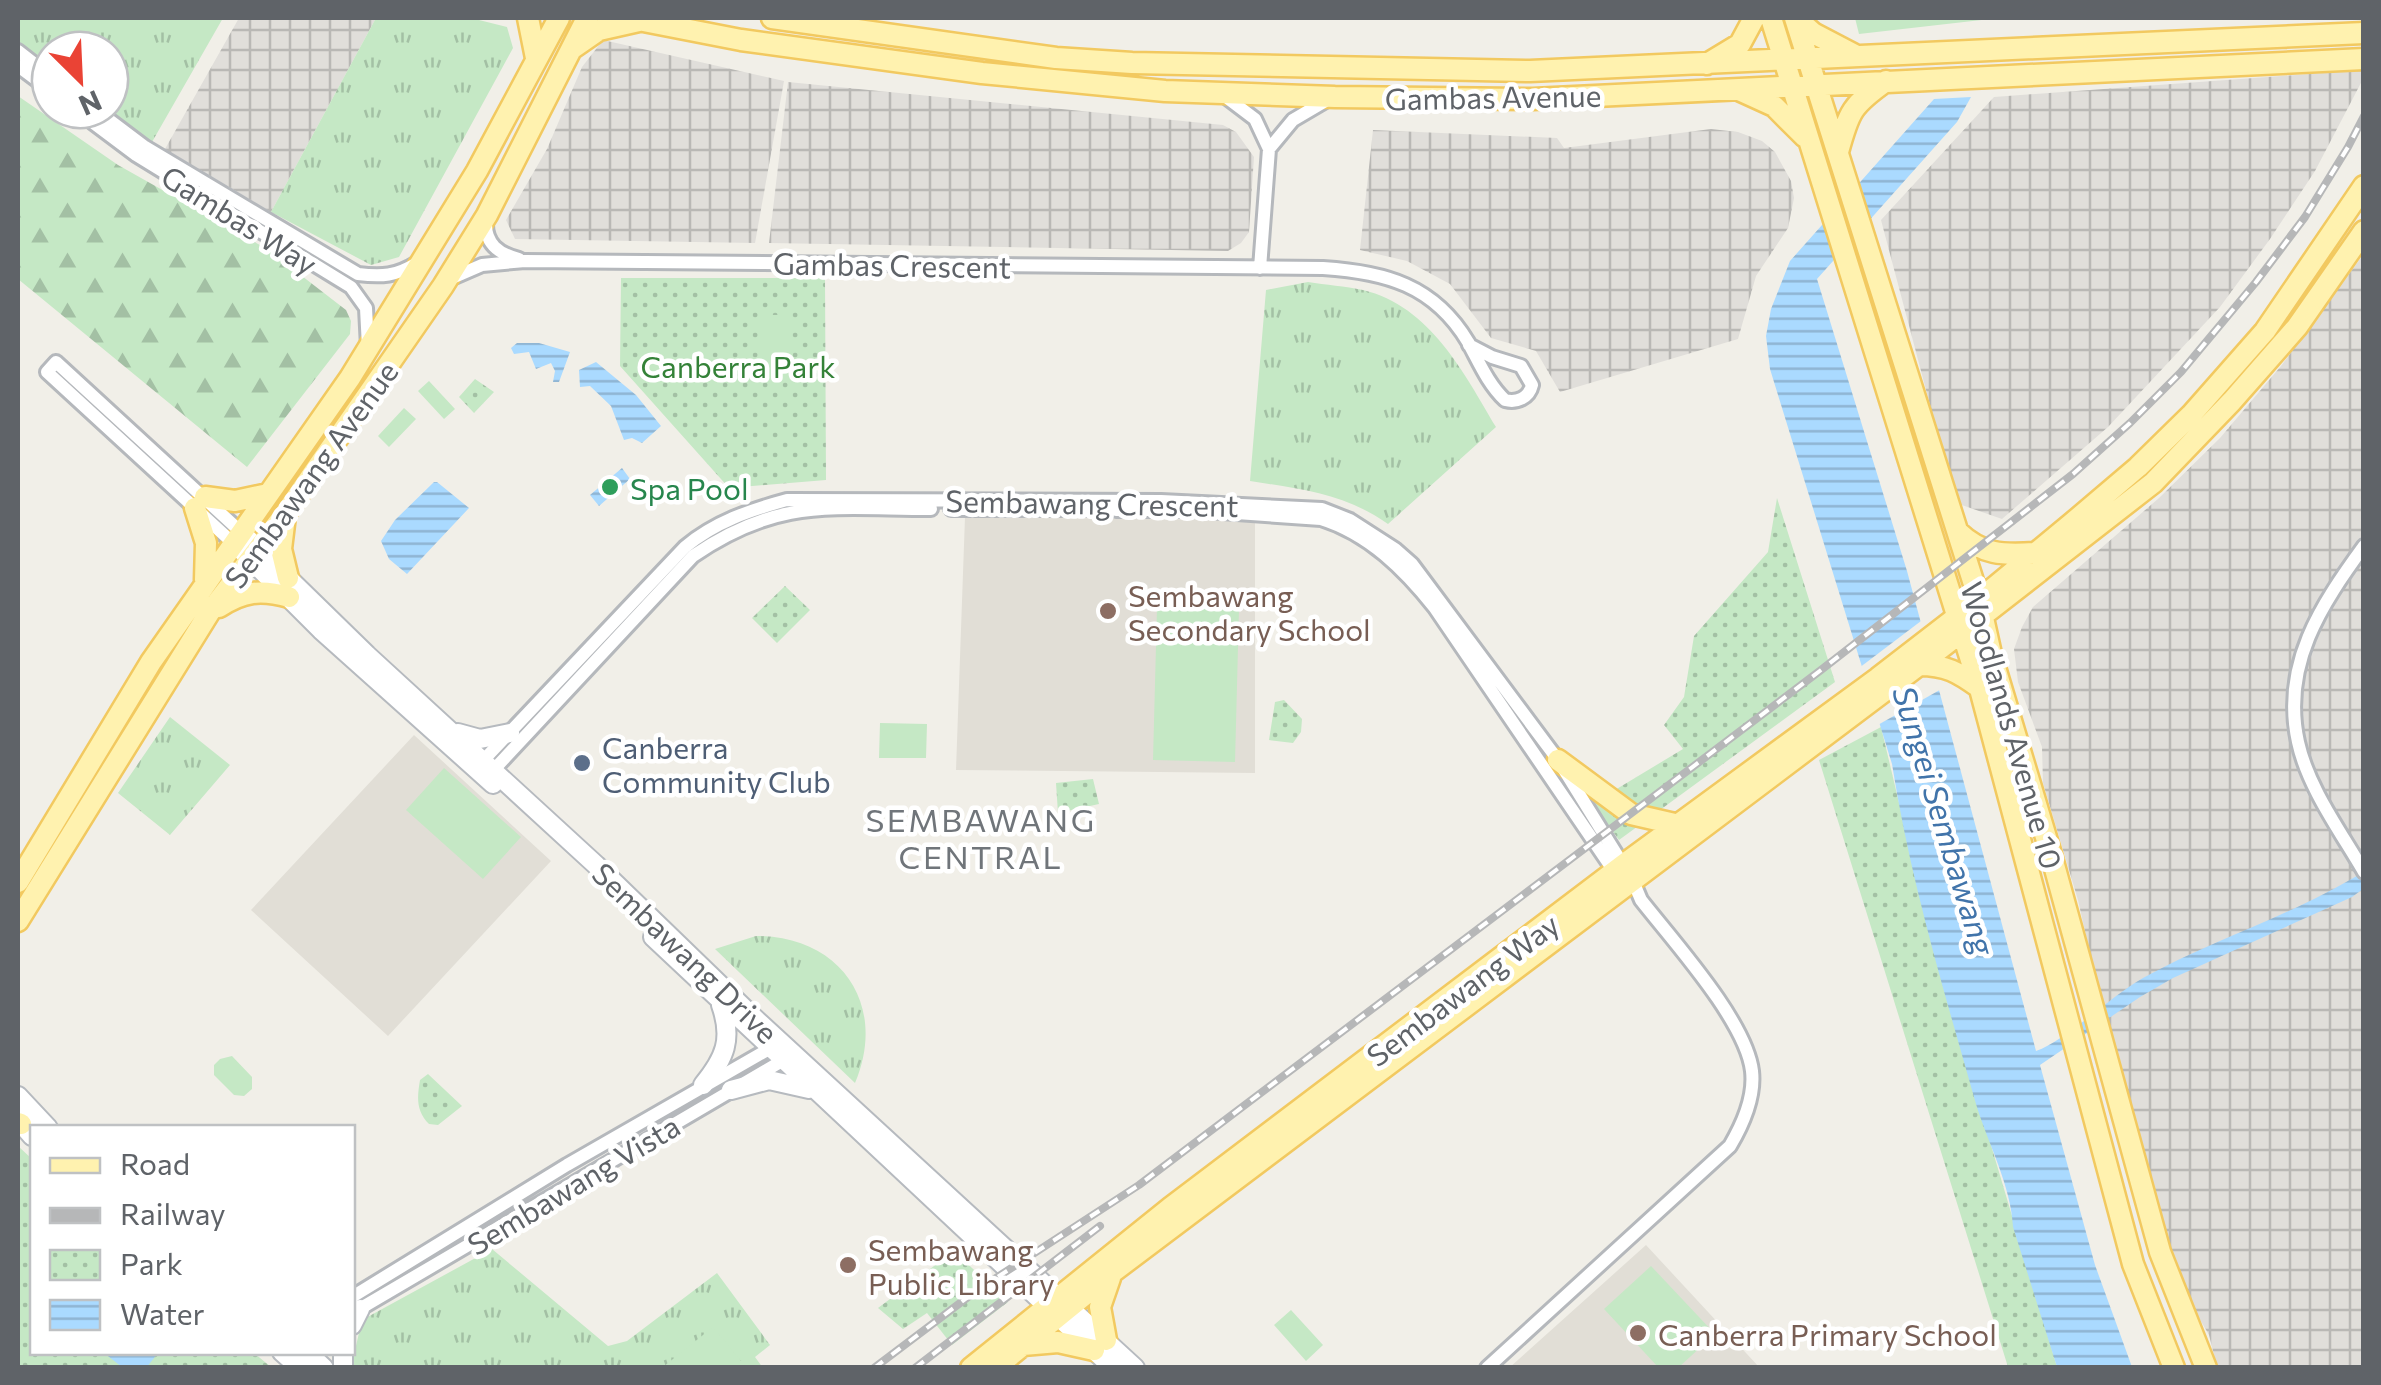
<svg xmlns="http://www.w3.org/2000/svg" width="2381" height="1385" viewBox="0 0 2381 1385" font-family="Commissioner,sans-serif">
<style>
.industrial{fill:url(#industrial-grid)}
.education{fill:#e1ded6}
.grass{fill:url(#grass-tufts)}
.forest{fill:url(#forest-firs)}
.park{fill:url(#park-dots)}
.pitch{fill:#c5e8c5}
.water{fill:url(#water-rules)}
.pier{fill:#f1efe8}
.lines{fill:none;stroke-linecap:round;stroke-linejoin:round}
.minor-casing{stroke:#b5b8bc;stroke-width:18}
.secondary-casing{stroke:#b6babf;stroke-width:22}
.primary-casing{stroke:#f2c960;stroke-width:25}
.minor{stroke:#fff;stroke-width:12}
.secondary{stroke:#fff;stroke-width:18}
.primary{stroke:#fff2af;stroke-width:20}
.rail-casing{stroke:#b6b7b8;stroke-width:8}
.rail{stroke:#fff;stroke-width:4;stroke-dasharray:11;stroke-linecap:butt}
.leisure-dot{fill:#2e9e5b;stroke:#fff;stroke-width:4}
.education-dot{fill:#8d6e63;stroke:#fff;stroke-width:4}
.service-dot{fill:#5c6f8a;stroke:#fff;stroke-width:4}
.labels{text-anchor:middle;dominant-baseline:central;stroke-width:9;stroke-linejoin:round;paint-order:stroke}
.street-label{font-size:30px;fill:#5f6368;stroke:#fff}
.park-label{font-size:30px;fill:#348238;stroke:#fff}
.leisure-label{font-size:30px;fill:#27864d;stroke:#fff;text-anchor:start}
.education-label{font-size:30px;fill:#785e54;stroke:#fff;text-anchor:start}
.service-label{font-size:30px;fill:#4e5e75;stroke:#fff;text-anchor:start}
.neighbourhood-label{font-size:32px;letter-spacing:2.5px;fill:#70757a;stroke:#fff}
.water-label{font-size:32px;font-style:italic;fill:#4174aa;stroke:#fff}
</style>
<defs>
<pattern id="industrial-grid" width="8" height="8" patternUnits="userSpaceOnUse" patternTransform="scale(2.5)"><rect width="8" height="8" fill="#e0deda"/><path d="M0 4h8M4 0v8" fill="none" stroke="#b9b8b5"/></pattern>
<pattern id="grass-tufts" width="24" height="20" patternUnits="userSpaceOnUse" patternTransform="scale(2.5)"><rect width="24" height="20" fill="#c5e8c5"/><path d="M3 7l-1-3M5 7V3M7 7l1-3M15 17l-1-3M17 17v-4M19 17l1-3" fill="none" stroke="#a3c0a4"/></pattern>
<pattern id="forest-firs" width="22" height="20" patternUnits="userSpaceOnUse" patternTransform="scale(2.5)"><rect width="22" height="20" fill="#c5e8c5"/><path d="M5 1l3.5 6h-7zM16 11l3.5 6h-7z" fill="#a3c0a4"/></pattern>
<pattern id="park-dots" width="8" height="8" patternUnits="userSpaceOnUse" patternTransform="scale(2.5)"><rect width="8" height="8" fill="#c5e8c5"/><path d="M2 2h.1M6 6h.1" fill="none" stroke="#a3c0a4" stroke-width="1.8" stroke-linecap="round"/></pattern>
<pattern id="water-rules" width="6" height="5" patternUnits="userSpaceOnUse" patternTransform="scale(2.5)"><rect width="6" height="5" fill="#aadaff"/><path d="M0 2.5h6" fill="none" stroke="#8eb4d2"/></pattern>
</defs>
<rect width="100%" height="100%" fill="#f1efe8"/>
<path class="industrial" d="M239,18h137l-105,194 -106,-63z
M603,40l181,41 -29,162 -240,-4 -9,-19 41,-71 35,-82z
M2363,70v9l-48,92 -45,68 -50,68 -112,120 -106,92 -46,-16 -75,-283 113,-123z
M788,82l435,43 13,7 18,25 -5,75 -8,11 -13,8 -459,-8z
M1711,129l27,3 24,9 13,11 16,29 3,17 -6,30 -32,48 -18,63 -178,53 -24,-41 -45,-13 -41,-54 -43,-23 -47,-11 13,-120 184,8 7,10z
M2363,255v1112h-146l-8,-32 -27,-46 -17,-52 -70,-261 -17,-76 -35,-117 -1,-36 -24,-65 -4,-33 8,-22 11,-20 126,-109 61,-60 61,-72z"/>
<path class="education" d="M965,517l290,3v253l-299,-3z
M414,735l137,126 -163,175 -137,-126z
M1646,1245l113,122 -250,1z"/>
<path class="grass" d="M18,18h205l-71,124 -45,-32h3v-60h-60v19l-32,-23z
M376,18h95l36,9 6,21 -114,209 -28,8 -100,-53z
M1855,18h144l-140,16z
M1308,282c18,3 37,4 55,8 67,16 101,83 133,137l-108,97c-42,-30 -87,-35 -138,-43l16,-191z
M170,717l60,48 -60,70 -52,-42z
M756,936c85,0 132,69 99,147l-140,-134z
M492,1249l116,97 19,-5 90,-68 53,72 -15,12 8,11h-406l-5,-5 10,-43z"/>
<path class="forest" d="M18,96l100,69 149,84 79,61 5,11 -1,13 -103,133 -229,-188z"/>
<path class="park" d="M621,278h204l1,202 -97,8 -109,-122z
M475,379l19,13 -20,21 -15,-16z
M1777,498l58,184 -216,158 -43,-60 34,13 73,-44 -19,-24 20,-28 10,-61 74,-84z
M785,586l25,24 -33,33 -25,-25z
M1284,700l18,19 -1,13 -8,11 -24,-3 6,-38z
M1881,727l57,240 119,400h-49l-189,-607z
M1093,779l6,25 -41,9 -2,-30z
M428,1074l34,32 -24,19 -9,-1c-13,-13 -12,-26 -9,-44z
M18,1146l14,13v193l222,1 17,14h-253z
M954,1251l54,51 -56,43 -25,-32 -24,16 -25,-21z"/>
<path class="pitch" d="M762,315h29v54h-29z
M429,381l26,28 -11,10 -26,-28z
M404,408l12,11 -27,28 -11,-11z
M1157,607l82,2 -4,153 -82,-2z
M880,723l47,1 -1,34h-47z
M444,768l77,69 -38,42 -77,-69z
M232,1056l20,21v12l-8,7 -10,-1 -20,-20v-10l6,-6z
M1651,1266l64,68 -36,33h-21l-54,-58z
M1291,1310l32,35 -17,16 -32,-36z
M713,1327l33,40h-83z"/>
<path class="water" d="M1971,97l-14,25 -140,157 90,292 129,480c29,-10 75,-55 107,-73 71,-39 151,-63 220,-106v17l-11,8 -179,81 -33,19 -100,68 55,200 37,102h-75l-44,-140c-2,-42 -25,-83 -37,-123 -32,-113 -66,-225 -84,-340l-122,-395 -4,-33 5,-27 19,-48 144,-162z
M517,343h22l31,9 -11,30h-6l2,-11 -4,-8 -15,6 -7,-17 -15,2 -3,-6z
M596,362l40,33 25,31 -19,17 -10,-5 -8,2 -13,-34 -21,-20 -10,1 -1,-17z
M622,468l8,11 -31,27 -9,-11z
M434,482h3l32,26 -62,66 -18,-15 -8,-18 14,-21z
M104,1353h54l-12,15 -24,-1z"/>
<path class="pier" d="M1925,618l20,69 -69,39 -17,-58z"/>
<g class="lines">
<defs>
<path id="minor" d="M18,51l32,25
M18,66l32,24
M1226,97l29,22 14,30 -9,119
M76,110l60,45 215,132 15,21 2,39
M96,110l49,37 213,127c24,3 38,2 59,-11
M1269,149l24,-29 34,-20
M486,222c-1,22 13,32 33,37
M452,278l30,-13 43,-4 798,7c62,4 111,17 145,74 11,20 20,42 37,58 12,3 24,-2 27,-15l-11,-19 -29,-9 -23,-12
M951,509h135
M1116,510h78l127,9c48,15 84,51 114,89l181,266
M233,543l-186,-171 9,-10 185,170
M2364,546c-43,59 -83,119 -66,196 10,46 43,90 66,130
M477,767l208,-220c30,-25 65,-37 102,-47l374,1 161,8 28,11 45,29 17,15 146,196 75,121 8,19c32,41 105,121 111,171 3,26 -9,53 -22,75l-243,222
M488,776l205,-220c86,-59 139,-47 238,-47
M352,1297l215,-132 209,-120
M356,1311l431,-253"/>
<path id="secondary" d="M248,539l119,116 229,210 155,150 384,353
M241,550l80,80 172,154
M458,733l22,6 30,-6
M653,937l460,431
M703,1085c22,-27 30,-46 18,-80
M731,1090l38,-10 40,9
M18,1096l30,32
M18,1120l14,16
M352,1325l8,-16
M282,1352l18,16
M307,1352l17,16
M343,1352v16"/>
<path id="primary" d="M528,18l8,40
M628,18l113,22 241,33 183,18 170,6 198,2 831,-40
M772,18l284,40 76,5 398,8 834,-38
M1771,18l209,671 153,575 41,104
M1795,18l184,582 12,54 60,200 109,398 46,116
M1797,19l16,14 44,23
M573,48l26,-18 40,-9
M1707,64l33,-20 14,-26
M1741,91l33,15 31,31
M1838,152c11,-41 14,-47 48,-71
M205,497l30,4 33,-7
M195,508l11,35 -1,37
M285,516l-4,33 7,29
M1958,532c24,23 45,23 76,21
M219,607c24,-16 42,-18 70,-10
M1919,665c27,0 39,7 61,23
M1558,760l73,54 48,11
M18,882l133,-220 199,-284 127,-207 82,-153
M18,921l191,-308 76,-99 158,-228 44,-71 100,-197
M18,1123l3,1
M1106,1340l-6,-33 10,-29
M1023,1345l35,-3 36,8
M971,1368l199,-160 453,-343 255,-187 101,-78 92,-76 67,-57 53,-52 74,-84 99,-145
M995,1368l119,-97 805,-606 234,-182 79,-82 65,-74 67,-96"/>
</defs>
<use href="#minor" class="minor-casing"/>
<use href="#secondary" class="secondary-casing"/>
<use href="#primary" class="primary-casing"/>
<use href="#minor" class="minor"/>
<use href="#secondary" class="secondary"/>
<use href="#primary" class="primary"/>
<defs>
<path id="rail" d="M874,1368l102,-77 163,-106 682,-515 252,-196 57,-51 51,-51 75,-90 49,-65 43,-70 16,-31
M915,1368l185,-142"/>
</defs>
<use href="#rail" class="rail-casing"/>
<use href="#rail" class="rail"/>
</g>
<circle class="leisure-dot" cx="610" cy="487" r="10"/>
<g class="education-dot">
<circle cx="1108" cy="611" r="10"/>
<circle cx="848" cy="1265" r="10"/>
<circle cx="1638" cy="1333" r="10"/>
</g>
<circle class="service-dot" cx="582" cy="763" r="10"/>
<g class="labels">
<g class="street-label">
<text transform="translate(1493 96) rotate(-1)">Gambas Avenue</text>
<text transform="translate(240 219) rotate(32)">Gambas Way</text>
<text transform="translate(892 264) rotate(1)">Gambas Crescent</text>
<text transform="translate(310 474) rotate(-54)">Sembawang Avenue</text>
<text transform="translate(1092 502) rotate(1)">Sembawang Crescent</text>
<text transform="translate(2013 725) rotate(74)">Woodlands Avenue 10</text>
<text transform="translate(686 952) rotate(44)">Sembawang Drive</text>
<text transform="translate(1462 989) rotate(-37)">Sembawang Way</text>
<text transform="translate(573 1184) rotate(-31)">Sembawang Vista</text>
</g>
<g class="park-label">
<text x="738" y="365">Canberra Park</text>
</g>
<g class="leisure-label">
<text x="630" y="487">Spa Pool</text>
</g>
<g class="education-label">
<text x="1128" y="594">Sembawang<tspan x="1128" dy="34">Secondary School</tspan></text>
<text x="868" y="1248">Sembawang<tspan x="868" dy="34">Public Library</tspan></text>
<text x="1658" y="1333">Canberra Primary School</text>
</g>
<g class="service-label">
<text x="602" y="746">Canberra<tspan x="602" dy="34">Community Club</tspan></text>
</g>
<g class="neighbourhood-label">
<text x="981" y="819">SEMBAWANG<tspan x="981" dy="37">CENTRAL</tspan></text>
</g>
<g class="water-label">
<text transform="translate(1945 820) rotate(73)">Sungei Sembawang</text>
</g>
</g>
<rect width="2381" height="1385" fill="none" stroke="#5f6368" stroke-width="40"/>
<rect x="30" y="1125" width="325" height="230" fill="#ffffff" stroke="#bfc1c3" stroke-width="2.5"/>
<rect x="50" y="1158" width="50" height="15" fill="#fff2af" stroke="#bfc1c3" stroke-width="2.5"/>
<text x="120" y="1175" font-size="30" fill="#5f6368">Road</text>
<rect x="50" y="1208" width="50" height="15" fill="#b6b7b8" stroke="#bfc1c3" stroke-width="2.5"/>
<text x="120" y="1225" font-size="30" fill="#5f6368">Railway</text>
<rect x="50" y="1250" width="50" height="30" fill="url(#park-dots)" stroke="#bfc1c3" stroke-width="2.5"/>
<text x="120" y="1275" font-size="30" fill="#5f6368">Park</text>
<rect x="50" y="1300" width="50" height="30" fill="url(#water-rules)" stroke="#bfc1c3" stroke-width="2.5"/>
<text x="120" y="1325" font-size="30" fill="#5f6368">Water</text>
<g transform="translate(80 80) rotate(156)"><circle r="48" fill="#ffffff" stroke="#bfc1c3" stroke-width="2.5"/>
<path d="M0-8L18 38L0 25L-18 38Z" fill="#ea4335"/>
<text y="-15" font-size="28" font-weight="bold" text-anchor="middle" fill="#5f6368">N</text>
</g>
</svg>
